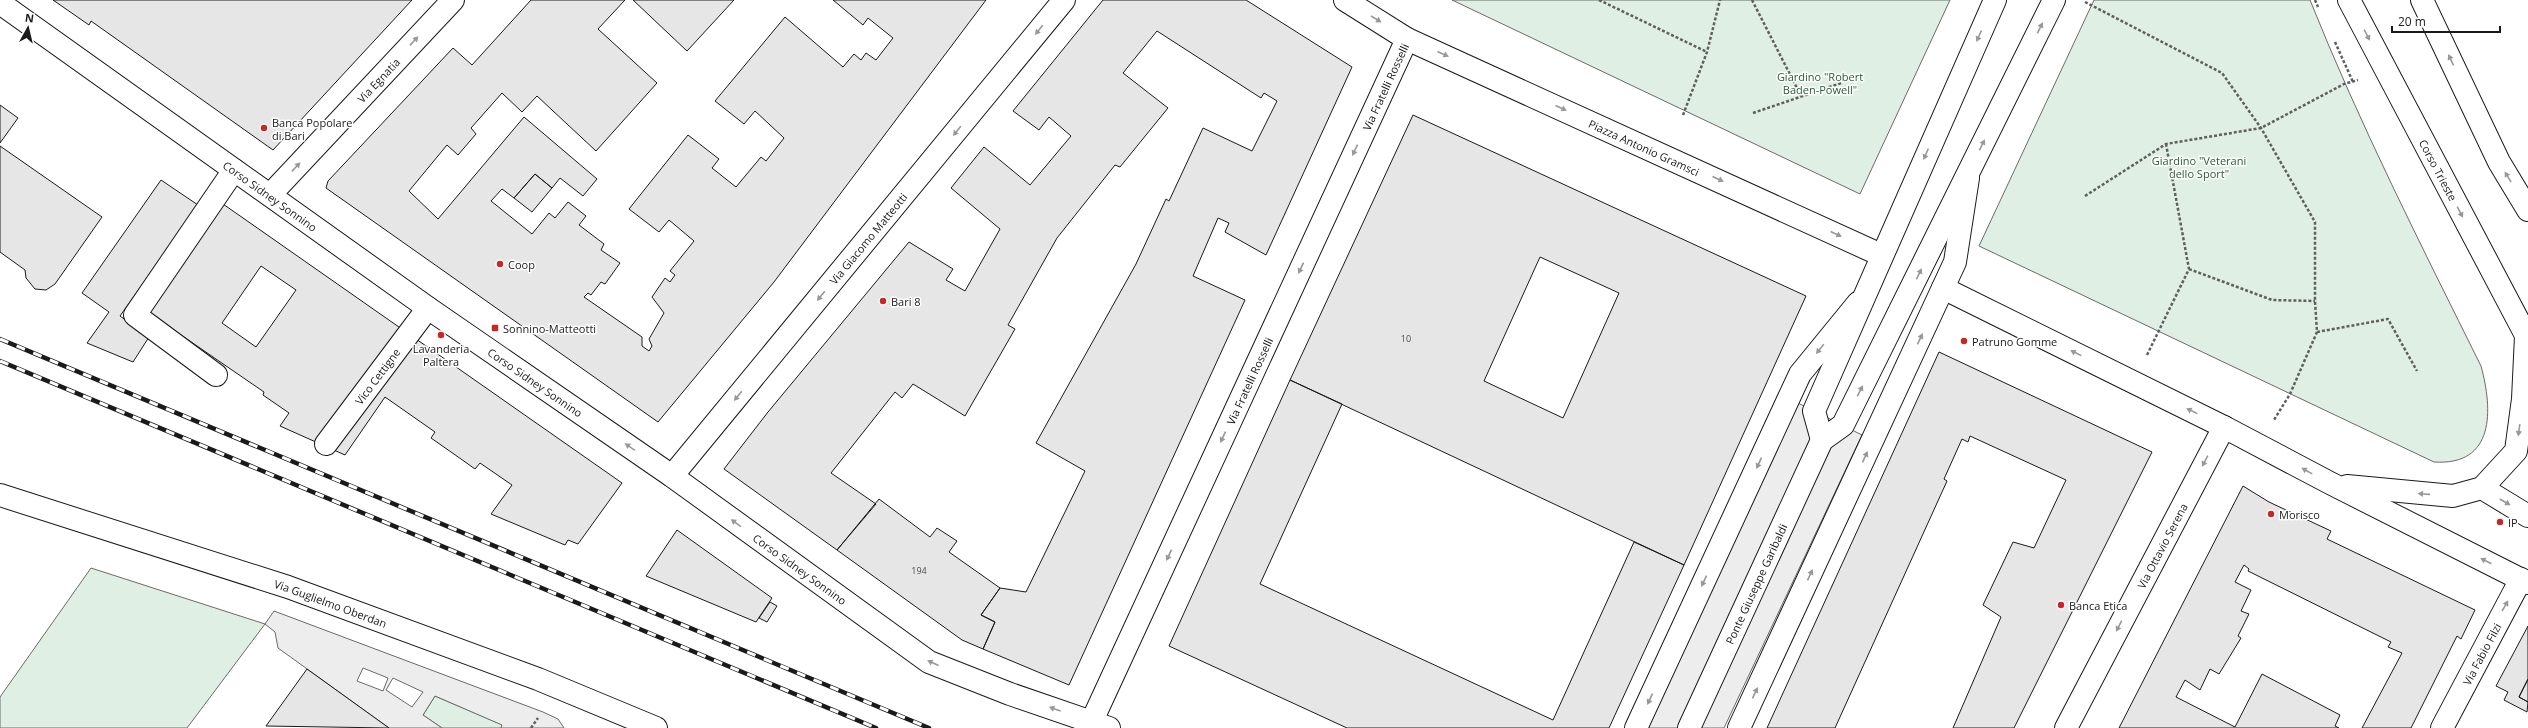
<svg xmlns="http://www.w3.org/2000/svg" width="2528" height="728" viewBox="0 0 2528 728" font-family="'Open Sans',sans-serif">
<style>
.green{fill:#e0efe3;stroke:#6a6a6a}
.parking{fill:#ededed;stroke:#6a6a6a;fill-rule:evenodd}
.building{fill:#e6e6e6;stroke:#1a1a1a;fill-rule:evenodd}
.lines{fill:none;stroke-linecap:round;stroke-linejoin:round}
.minor-casing{stroke:#1a1a1a;stroke-width:24}
.major-casing{stroke:#1a1a1a;stroke-width:24}
.path{stroke:#5f5f5f;stroke-width:2.5;stroke-dasharray:3 2;stroke-linecap:butt}
.minor{stroke:#fff;stroke-width:22}
.major{stroke:#fff;stroke-width:22}
.rail-casing{stroke:#1a1a1a;stroke-width:4.5}
.rail{stroke:#fff;stroke-width:3;stroke-dasharray:9;stroke-linecap:butt}
.oneway{fill:#989898}
.poi-dot{fill:#c62828;stroke:#fff;stroke-width:1.5}
.labels{text-anchor:middle;dominant-baseline:central;stroke-width:3;stroke-linejoin:round;paint-order:stroke}
.number-label{font-size:9px;fill:#4d4d4d}
.park-label{font-size:11px;fill:#2b5a34;stroke:#fff}
.street-label{font-size:11px;fill:#1a1a1a;stroke:#fff}
.poi-label{font-size:11px;fill:#1a1a1a;stroke:#fff;text-anchor:start}
</style>
<rect width="100%" height="100%" fill="#fff"/>
<path class="green" d="M1452,0h498l-90,194z
M2094,0h216c50,125 111,245 171,366 12,44 14,100 -47,96l-455,-216z
M91,568l174,56 -78,104h-187v-31z
M435,696l68,29 -2,3h-59l-19,-13z"/>
<path class="parking" d="M1798,403l64,32 -138,293h-76z
M274,611l269,101 15,7 6,9h-63l1,-3 -67,-29 -12,19 19,13h-53l-111,-80 -3,-16 -10,-8zM363,668l25,10 -5,13 -26,-10zM393,678l30,14 -11,15 -26,-17z"/>
<path class="building" d="M53,0h359l-139,150 -182,-129 -2,4z
M531,0h94l-27,29 59,54 -61,68 -59,-55 -15,16 -20,-19 -31,35 5,6 -18,21 -11,-10 -38,46 29,28 86,-102 73,62 -14,17 -23,-18 -8,10 -17,-14 -21,24 -12,-9 -11,12 41,33 17,-21 6,5 13,-16 18,14 -7,9 25,19 -3,6 19,13 -15,21 -4,-2 -10,13 -3,-2 -4,4 58,40v9l7,5 3,-5 -3,-7 15,-26 -12,-16 13,-19 5,4 5,-7 -5,-4 24,-30 -25,-21 -10,12 -30,-23 59,-74 31,24 -7,9 24,19 25,-30 5,4 18,-23 -29,-27 -11,13 -29,-23 70,-84 58,50 11,-13 7,6 5,-7 10,7 17,-22 -25,-20 -5,7 -30,-25h153l-212,282 -116,140 -332,-234 2,-7 125,-133 19,17z
M633,0h101l-47,51z
M1103,0h143l106,67 -86,188 -41,-23 4,-9 -11,-5 -25,58 52,24 -176,385 -86,-36 12,-27 -14,-7 19,-27 26,4 59,-121 -49,-28 100,-179 30,-65 3,2 34,-73 49,23 25,-50 -13,-8 -3,5 -104,-67 -34,42 45,35 -48,59 -5,-2 -58,73 -49,87 7,4 -50,87 -52,-32 -11,14 -7,-6 -64,81 45,31 -39,46 -113,-81 44,-57 141,-170 44,27 -7,11 19,11 35,-62 -49,-41 33,-41 46,38 41,-49 -22,-19 -10,13 -26,-19z
M0,105l18,13 -18,25z
M1413,115l393,181 -122,269 -394,-185zM1540,257l79,36 -56,125 -79,-37z
M0,146l102,71 -47,67 -9,6 -11,-1 -9,-11 -1,-8 -25,-18z
M535,174l17,14 -20,24 -18,-14z
M161,180l37,25 -78,111 29,21 -16,25 -46,-19 22,-31 -27,-19z
M223,204l399,279 -44,61 -10,-4 -3,5 -74,-31 21,-29 -32,-22 -5,6 -14,-10 -30,-21 4,-6 -50,-35 -40,58 -65,-29 9,-13 -26,-18 1,-3 -115,-79zM261,266l35,24 -40,57 -34,-24z
M1939,352l213,100 -138,276h-61l48,-111 -18,-12 30,-63 21,6 32,-68 -96,-44 -2,6 -6,-3 -18,40 3,2 -112,247h-68z
M1290,380l52,24 -82,180 293,136 81,-178 50,23 -75,163h-262l-178,-82z
M2243,486l26,16 62,29 -4,8 148,71 -14,29 -4,-3 -46,92h-49l40,-75 -14,-6 3,-5 -143,-71 1,-2 -5,-4 -9,17 16,8 -10,21 8,3 -11,22 3,2 -22,36 -9,-5 -10,21 -15,-10 -9,17 59,30 27,-53 78,41 -5,11 4,2h-220z
M879,499l51,38 7,-9 20,13 -8,11 51,36 -19,27 14,7 -12,27 -21,-9 -125,-90z
M677,530l95,68 -16,24 -110,-46z
M770,602l7,4 -10,16 -8,-4z
M2528,626v53l-9,18 9,5 -1,10 -23,-12 4,-8 -12,-6z
M307,669l82,59 -123,-2z
M2528,679v23l-9,-5z"/>
<g class="lines">
<defs>
<g id="minor">
<path id="s1" d="M1345,0l62,39 474,216"/>
<path id="s2" d="M0,3l428,305 244,168 257,186 81,32 99,34"/>
<path id="s3" d="M270,195l183,-195"/>
<path d="M1943,288l281,139 106,56 198,100"/>
<path d="M216,375l-81,-60 99,-145"/>
<path id="s4" d="M326,444l102,-136"/>
<path id="s5" d="M672,476l392,-476"/>
<path d="M2347,486l106,10 29,-8 34,-37 7,-52 3,-63"/>
<path d="M2482,488l46,28"/>
<path id="s6" d="M1091,723l316,-684"/>
<path d="M1636,728l164,-354 58,-71"/>
<path d="M1739,728l216,-466 13,-84"/>
<path id="s7" d="M2066,728l158,-301"/>
<path id="s8" d="M2442,728l79,-149"/>
</g>
<g id="major">
<path id="s9" d="M2349,0l179,339"/>
<path d="M2422,0l77,162 29,48"/>
<path d="M1822,440l-8,-29 181,-411"/>
<path id="s10" d="M0,495l288,92 250,92 118,49"/>
<path id="s11" d="M1689,728l133,-288 21,-15 211,-425"/>
</g>
</defs>
<use href="#minor" class="minor-casing"/>
<use href="#major" class="major-casing"/>
<path class="path" d="M1599,0l108,52
M1752,0l49,96
M2315,0l3,7
M2085,2l137,71 39,55 54,94v79l2,31 -27,62 -16,26
M2335,42l18,40
M1753,113l88,-30
M1683,115l24,-63 13,-52
M2085,196l81,-52 95,-16 83,-44 14,-4
M2189,269l83,31 43,1
M2317,332l71,-13 29,52
M2147,355l42,-86 -23,-125
M531,728l7,-10"/>
<use href="#minor" class="minor"/>
<use href="#major" class="major"/>
<defs>
<path id="rail" d="M0,339l929,389
M0,361l876,367"/>
</defs>
<use href="#rail" class="rail-casing"/>
<use href="#rail" class="rail"/>
</g>
<defs><path id="oneway-solid" d="M-6-.8H1V-3.2L6.5 0L1 3.2V.8H-6Z"/></defs>
<g class="oneway">
<use href="#oneway-solid" transform="translate(1376 19) rotate(32)"/>
<use href="#oneway-solid" transform="translate(2040 28) rotate(-64)"/>
<use href="#oneway-solid" transform="translate(1039 30) rotate(129)"/>
<use href="#oneway-solid" transform="translate(2367 35) rotate(62)"/>
<use href="#oneway-solid" transform="translate(1979 36) rotate(114)"/>
<use href="#oneway-solid" transform="translate(414 41) rotate(-47)"/>
<use href="#oneway-solid" transform="translate(1443 54) rotate(24)"/>
<use href="#oneway-solid" transform="translate(2451 60) rotate(-115)"/>
<use href="#oneway-solid" transform="translate(1561 108) rotate(24)"/>
<use href="#oneway-solid" transform="translate(957 131) rotate(129)"/>
<use href="#oneway-solid" transform="translate(1982 145) rotate(-64)"/>
<use href="#oneway-solid" transform="translate(1355 150) rotate(115)"/>
<use href="#oneway-solid" transform="translate(1926 154) rotate(114)"/>
<use href="#oneway-solid" transform="translate(296 167) rotate(-47)"/>
<use href="#oneway-solid" transform="translate(2508 177) rotate(-121)"/>
<use href="#oneway-solid" transform="translate(1718 179) rotate(25)"/>
<use href="#oneway-solid" transform="translate(2460 212) rotate(62)"/>
<use href="#oneway-solid" transform="translate(1836 234) rotate(25)"/>
<use href="#oneway-solid" transform="translate(1301 268) rotate(115)"/>
<use href="#oneway-solid" transform="translate(1919 274) rotate(-64)"/>
<use href="#oneway-solid" transform="translate(821 296) rotate(129)"/>
<use href="#oneway-solid" transform="translate(1920 339) rotate(-65)"/>
<use href="#oneway-solid" transform="translate(1820 349) rotate(129)"/>
<use href="#oneway-solid" transform="translate(2076 353) rotate(-154)"/>
<use href="#oneway-solid" transform="translate(1860 391) rotate(-63)"/>
<use href="#oneway-solid" transform="translate(738 396) rotate(129)"/>
<use href="#oneway-solid" transform="translate(2192 411) rotate(-154)"/>
<use href="#oneway-solid" transform="translate(2519 430) rotate(98)"/>
<use href="#oneway-solid" transform="translate(1223 437) rotate(115)"/>
<use href="#oneway-solid" transform="translate(630 447) rotate(-145)"/>
<use href="#oneway-solid" transform="translate(1865 457) rotate(-65)"/>
<use href="#oneway-solid" transform="translate(2205 461) rotate(118)"/>
<use href="#oneway-solid" transform="translate(1759 463) rotate(115)"/>
<use href="#oneway-solid" transform="translate(2307 471) rotate(-151)"/>
<use href="#oneway-solid" transform="translate(2424 494) rotate(-176)"/>
<use href="#oneway-solid" transform="translate(2505 502) rotate(30)"/>
<use href="#oneway-solid" transform="translate(736 523) rotate(-144)"/>
<use href="#oneway-solid" transform="translate(1169 555) rotate(115)"/>
<use href="#oneway-solid" transform="translate(2486 561) rotate(-153)"/>
<use href="#oneway-solid" transform="translate(1810 575) rotate(-65)"/>
<use href="#oneway-solid" transform="translate(1704 581) rotate(115)"/>
<use href="#oneway-solid" transform="translate(2505 606) rotate(-60)"/>
<use href="#oneway-solid" transform="translate(2119 626) rotate(117)"/>
<use href="#oneway-solid" transform="translate(933 663) rotate(-156)"/>
<use href="#oneway-solid" transform="translate(1755 693) rotate(-65)"/>
<use href="#oneway-solid" transform="translate(1650 699) rotate(115)"/>
<use href="#oneway-solid" transform="translate(1055 709) rotate(-160)"/>
</g>
<g class="poi-dot">
<circle cx="264" cy="128" r="4"/>
<circle cx="500" cy="264" r="4"/>
<circle cx="883" cy="301" r="4"/>
<rect x="491" y="324" width="8" height="8" rx="2"/>
<circle cx="441" cy="335" r="4"/>
<circle cx="1964" cy="341" r="4"/>
<circle cx="2271" cy="514" r="4"/>
<circle cx="2500" cy="522" r="4"/>
<circle cx="2061" cy="605" r="4"/>
</g>
<g class="labels">
<g class="number-label">
<text x="1406" y="338">10</text>
<text x="919" y="570">194</text>
</g>
<g class="park-label">
<text x="1820" y="76">Giardino "Robert<tspan x="1820" dy="13">Baden-Powell"</tspan></text>
<text x="2199" y="160">Giardino "Veterani<tspan x="2199" dy="13">dello Sport"</tspan></text>
</g>
<g class="street-label">
<text stroke="none"><textPath href="#s3" startOffset="158">Via Egnatia</textPath></text>
<text stroke="none"><textPath href="#s6" startOffset="701">Via Fratelli Rosselli</textPath></text>
<text stroke="none"><textPath href="#s1" startOffset="334">Piazza Antonio Gramsci</textPath></text>
<text stroke="none"><textPath href="#s9" startOffset="192">Corso Trieste</textPath></text>
<text stroke="none"><textPath href="#s2" startOffset="332">Corso Sidney Sonnino</textPath></text>
<text stroke="none"><textPath href="#s5" startOffset="308">Via Giacomo Matteotti</textPath></text>
<text stroke="none"><textPath href="#s4" startOffset="85">Vico Cettigne</textPath></text>
<text stroke="none"><textPath href="#s6" startOffset="377">Via Fratelli Rosselli</textPath></text>
<text stroke="none"><textPath href="#s2" startOffset="656">Corso Sidney Sonnino</textPath></text>
<text stroke="none"><textPath href="#s7" startOffset="206">Via Ottavio Serena</textPath></text>
<text stroke="none"><textPath href="#s2" startOffset="980">Corso Sidney Sonnino</textPath></text>
<text stroke="none"><textPath href="#s11" startOffset="159">Ponte Giuseppe Garibaldi</textPath></text>
<text stroke="none"><textPath href="#s10" startOffset="348">Via Guglielmo Oberdan</textPath></text>
<text stroke="none"><textPath href="#s8" startOffset="84">Via Fabio Filzi</textPath></text>
</g>
<g class="poi-label">
<text x="272" y="122">Banca Popolare<tspan x="272" dy="13">di Bari</tspan></text>
<text x="508" y="264">Coop</text>
<text x="891" y="301">Bari 8</text>
<text x="503" y="328">Sonnino-Matteotti</text>
<text x="1972" y="341">Patruno Gomme</text>
<text x="441" y="348" text-anchor="middle">Lavanderia<tspan x="441" dy="13">Paltera</tspan></text>
<text x="2279" y="514">Morisco</text>
<text x="2508" y="522">IP</text>
<text x="2069" y="605">Banca Etica</text>
</g>
</g>
<g transform="translate(28 28) rotate(8)" stroke="#ffffff" stroke-width="3" paint-order="stroke">
<path d="M0-3L7 15L0 10L-7 15Z" fill="#1a1a1a"/>
<text y="-6" font-size="11" font-weight="bold" text-anchor="middle" fill="#1a1a1a">N</text>
</g>
<path d="M2392 26v6h108v-6" fill="none" stroke="#1a1a1a" stroke-width="2"/>
<text x="2398" y="26" font-size="12" fill="#1a1a1a" stroke="#ffffff" stroke-width="3" paint-order="stroke">20 m</text>
</svg>
